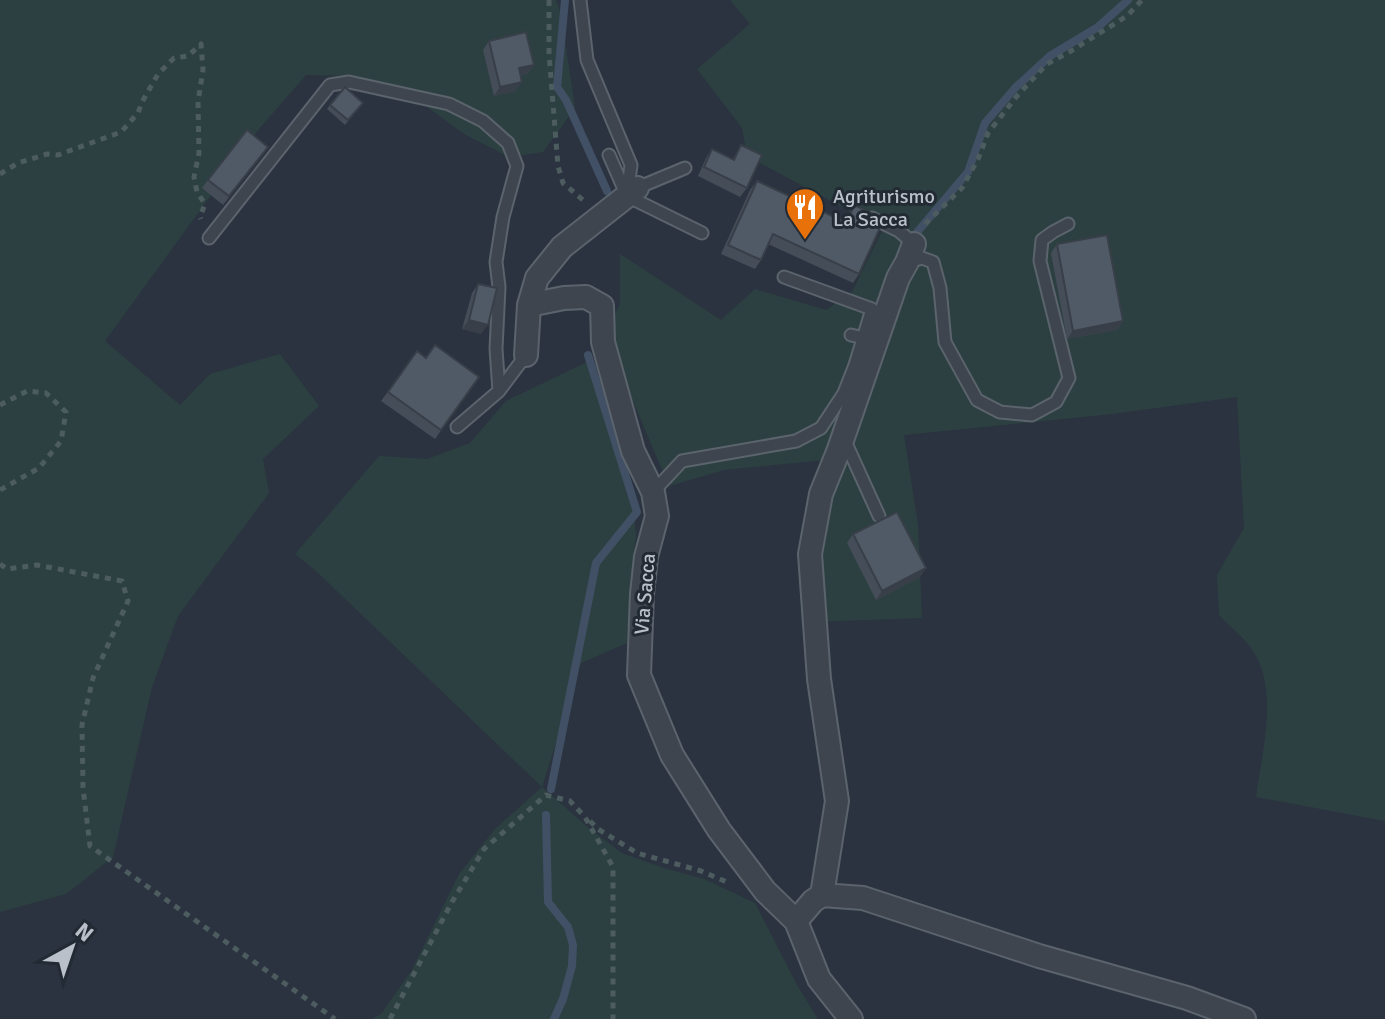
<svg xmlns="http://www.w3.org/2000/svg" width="1385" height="1019" viewBox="0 0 1385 1019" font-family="Signika,sans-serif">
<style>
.green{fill:#2d4041}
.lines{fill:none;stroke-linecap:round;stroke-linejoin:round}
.stream{stroke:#425066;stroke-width:8}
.service-casing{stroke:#5b636c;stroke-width:15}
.minor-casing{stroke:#5b636c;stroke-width:26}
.path{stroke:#4c5c5f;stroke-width:5;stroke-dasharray:6 6;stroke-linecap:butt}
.service{stroke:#3e454f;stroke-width:11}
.minor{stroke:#3e454f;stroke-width:22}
.wall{fill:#454d59}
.shaded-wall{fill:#383f48}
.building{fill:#505a67;stroke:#383f48;stroke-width:2}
.labels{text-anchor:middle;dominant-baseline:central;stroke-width:6;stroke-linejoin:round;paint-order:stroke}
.poi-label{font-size:20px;fill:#bac0c9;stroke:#222a34;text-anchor:start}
.street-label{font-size:20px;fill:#bac0c9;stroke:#222a34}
</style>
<rect width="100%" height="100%" fill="#2a333f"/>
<path class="green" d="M0,0h556l5,14 14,94 -32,44 -34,5 -45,-23 -57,-42 -51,-16 -50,-1 -47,54 -154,212 75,64 30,-31 70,-20 39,52 -56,53 6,34 -91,123 -26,71 -39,170 -47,37 -66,18z
M730,0h655v821l-129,-24c6,-43 23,-108 -3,-146 -8,-13 -23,-24 -34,-36l-2,-40 27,-47 -7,-131 -125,17 -208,21 14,90 4,93 -114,4 17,-162 -101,10 -55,16 -64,-151 15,-31v-50l101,66 34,-31 71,21 26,-18 31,-63 -136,-73 -5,-28 -45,-59 53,-45z
M589,361l43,132 4,41 -9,109 -46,20 -39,124 49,43 31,23 42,15 40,11 51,24 42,82 21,34h-446l9,-5 31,-44 47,-96 37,-46 46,-41 -226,-216 -21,-17 84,-98 48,3 43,-16 36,-42z"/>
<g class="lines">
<path class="stream" d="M565,0l-8,87 9,13 41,91
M913,237l55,-65 17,-49 30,-35 35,-32 48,-29 30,-27
M551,789l45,-226 41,-51 -49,-157
M546,815l2,87 20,25 5,18 -1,21 -9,33 -9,20"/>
<defs>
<path id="service" d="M580,0l7,60 44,105 -4,30
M609,155l18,41 75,37
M637,188l48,-20
M872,218l27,13 15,13
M209,238l121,-153 19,-3 100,22 34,17 25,22 9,23 -14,51 -7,45 3,25 -3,62 3,42 27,-36
M908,262l14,-4 11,4 7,26 5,54 32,58 23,12 32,3 24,-13 13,-24 -29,-117 2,-21 11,-8 15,-8
M851,335l13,3
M457,427l42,-36
M845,441l34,75
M653,492l29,-31 114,-20 25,-13 23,-35 11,-28 17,-56 -88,-32"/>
<path id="minor" d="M637,188l-75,59 -25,31 -8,27 35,-7 22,-1 16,9 1,36 30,109 20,41 4,24 -11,41 -4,37 -3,81 33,80 47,75 46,61 31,30 23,58 32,40
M526,355l3,-50
M822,895l15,-94 -18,-122 -9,-125 11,-60 17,-42 60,-174 9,-16 7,-18
M796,921l17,-20 9,-6 41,3 176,58 148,42 57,21"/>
</defs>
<use href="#service" class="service-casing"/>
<use href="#minor" class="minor-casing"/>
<path class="path" d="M549,0v54l9,112 5,17 20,17
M0,174l18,-11 29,-9 11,1 63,-23 17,-19 4,-11 16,-28 16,-16 14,-2 13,-12 2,26 -5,32 1,51 -5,24 3,15 8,12 -5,13 1,2
M925,224l37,-36 16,-29 10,-26 29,-37 30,-32 24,-13 56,-35 15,-16
M0,405l27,-14 19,2 20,19 -5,29 -22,27 -39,22
M0,564l7,5 30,-4 85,16 6,20 -35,77 -11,47 1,63 7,58 245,173
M590,821l8,8 39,24 64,18 28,12
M390,1019l62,-117 32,-53 62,-54 24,6 15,16 28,50v152"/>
<use href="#service" class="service"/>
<use href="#minor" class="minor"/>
</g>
<path class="wall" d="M489,41l45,24 -7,9 -7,1 -5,16 -21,5 -11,-46z
M363,103l-18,22 -18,-16 3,-4z
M741,145l6,43 -7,9 -42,-21 8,-18 6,-9 21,10z
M268,147l-45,58 -21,-17 6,-8z
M757,181l88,41 9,-17 5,69 -6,9 -85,-39 -7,16 -6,9 -34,-15 29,-64z
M1057,244l66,77 -6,9 -50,9 -16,-86z
M478,284l3,50 -19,-5 10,-36z
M417,351l9,7 53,19 -44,62 -54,-38z
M853,534l73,34 -6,9 -44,23 -29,-57z"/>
<path class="shaded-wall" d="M534,65l-7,9 -15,3 7,-9z
M522,82l-7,9 -21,5 6,-9z
M469,320l19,5 -7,9 -19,-5z
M1123,321l-6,9 -50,9 6,-8z
M926,568l-6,9 -44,23 6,-9z"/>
<path class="building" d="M526,32l8,33 -15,3 3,14 -22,5 -11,-46z
M345,87l18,16 -15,17 -18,-15z
M247,130l21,17 -39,49 -21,-16z
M741,145l21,10 -15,33 -43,-21 8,-18 22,11z
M757,181l90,42 7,-18 30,14 -25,55 -86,-40 -12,26 -33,-15z
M1107,235l16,86 -50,10 -16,-87z
M478,284l19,4 -9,37 -19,-5z
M435,345l44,32 -38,53 -53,-38 29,-41 9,7z
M897,512l29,56 -44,23 -29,-57z"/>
<defs>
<symbol id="restaurant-pin" viewBox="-11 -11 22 30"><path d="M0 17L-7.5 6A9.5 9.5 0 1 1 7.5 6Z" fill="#e8710a" stroke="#222a34"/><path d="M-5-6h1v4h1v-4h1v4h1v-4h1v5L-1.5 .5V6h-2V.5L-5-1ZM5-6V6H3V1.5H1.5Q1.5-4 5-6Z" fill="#fff"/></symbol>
</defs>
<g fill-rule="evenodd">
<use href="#restaurant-pin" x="783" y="185" width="44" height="60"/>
</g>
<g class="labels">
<g class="poi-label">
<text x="833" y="196">Agriturismo<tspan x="833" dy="23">La Sacca</tspan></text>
</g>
<g class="street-label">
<text transform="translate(645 594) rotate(-85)">Via Sacca</text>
</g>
</g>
<g transform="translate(72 947) rotate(40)" stroke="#222a34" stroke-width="6" paint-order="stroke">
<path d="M0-6L14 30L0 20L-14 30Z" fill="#bac0c9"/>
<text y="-12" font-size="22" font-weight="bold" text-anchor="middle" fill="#bac0c9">N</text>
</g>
</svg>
